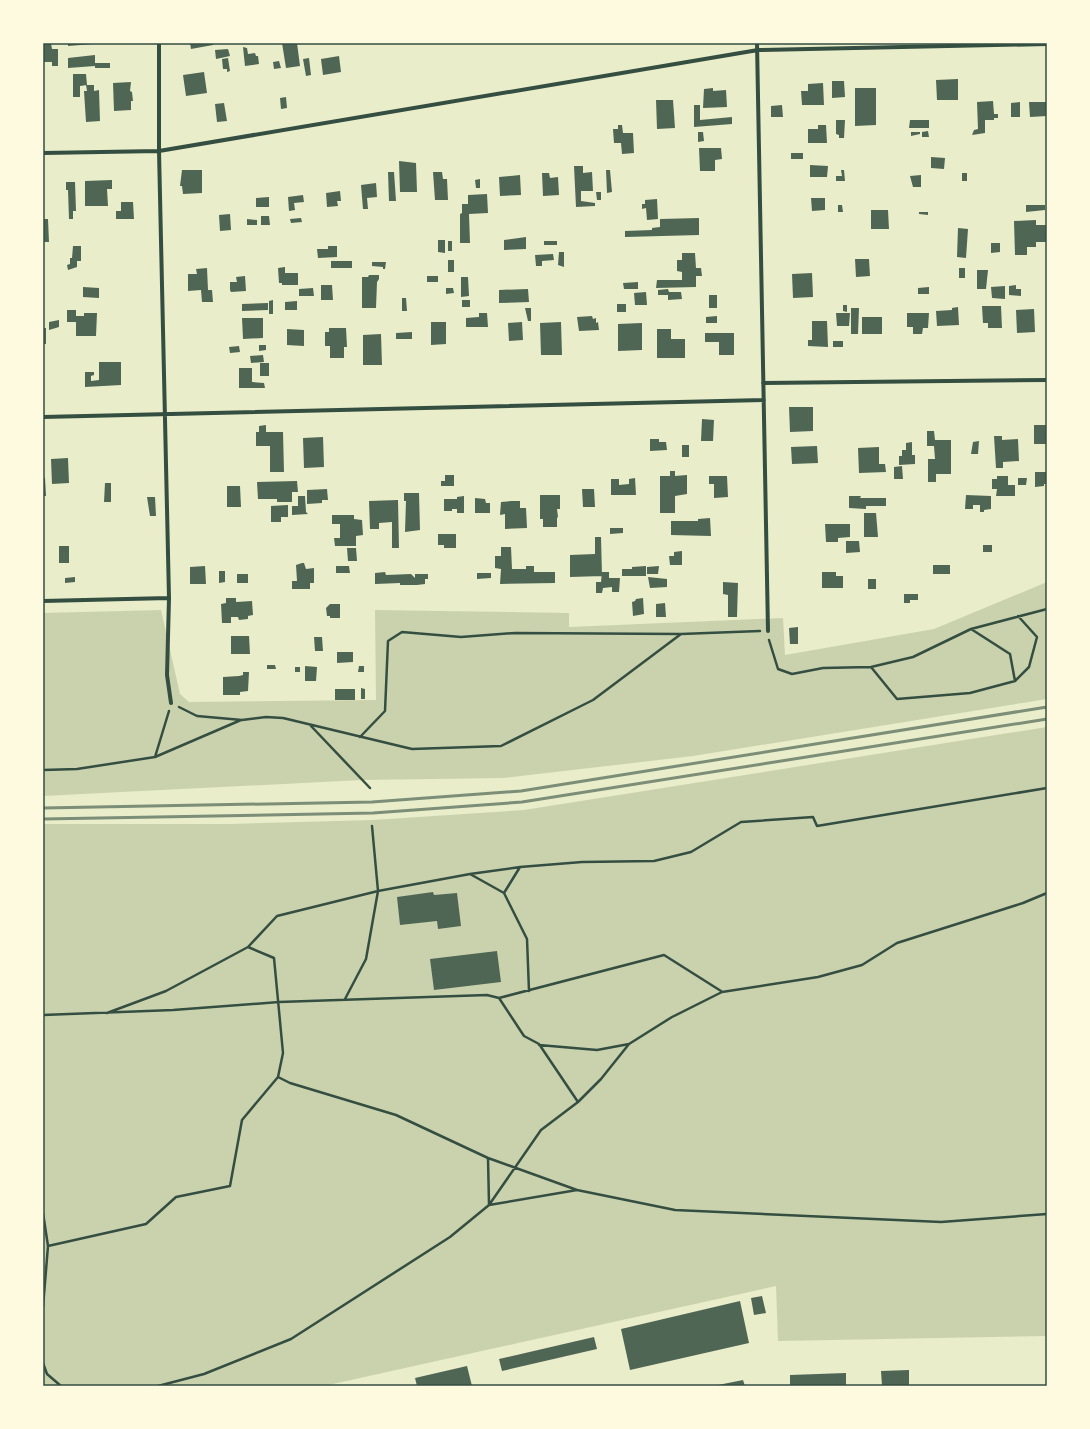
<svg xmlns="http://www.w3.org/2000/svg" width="1090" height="1429" viewBox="0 0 1090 1429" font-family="'Asap Condensed',sans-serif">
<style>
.green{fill:#cad2ad}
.building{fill:#4f6655}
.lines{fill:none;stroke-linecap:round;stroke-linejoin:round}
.path{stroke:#344e41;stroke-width:2.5}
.minor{stroke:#344e41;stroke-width:4}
.rail{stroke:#7c8e77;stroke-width:3}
.neatline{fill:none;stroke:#344e41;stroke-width:1.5}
</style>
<rect width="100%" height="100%" fill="#e9edc9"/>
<path class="green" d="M1047,582v117l-354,57 -189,22 -142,2 -319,16v-183l118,-3 19,84 9,8 187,-2 -1,-90 194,3v14l214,-9 2,37 149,-26z
M1047,727v609l-269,5 -2,-55 -452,100h-281v-562h188l142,-4 151,-10z"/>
<path class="building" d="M43,43h8l1,6h6v17h-6v-4h-9z
M68,43h25v1l-25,2z
M190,43h23v2l-22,4z
M282,43h15l3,23 -14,2z
M243,47l4,1 1,6 7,-1 1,3h2l1,8 -14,2z
M228,49l2,7 -14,3 -1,-9z
M95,55v8h15v5h-15v-2l-27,2v-10z
M339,56l2,16 -18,3 -2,-16z
M228,58l2,13 -3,1v-3h-4l-1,-10z
M309,58l2,17 -5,1 -3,-17z
M279,61l2,7 -7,1 -1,-7z
M204,72l3,21 -21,3 -3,-21z
M73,74h13l1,11 -7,1v11h-7z
M958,79v21h-21l-1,-20z
M832,81h12l1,16 -13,1z
M131,82l-1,9 2,1 1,9h-2v9l-17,1 -1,-28z
M823,83l1,22h-22l-1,-14h7v-7z
M86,85h8v6l5,-1 1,31 -14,1 -2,-31h3z
M713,88v3l13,-1 1,17 -24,1 1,-19z
M855,88h21v37l-21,1z
M286,97l1,11 -6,1 -1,-11z
M656,100h17l2,28 -18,1z
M993,101l1,13h4v4h-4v2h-9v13l-13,2 2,-5 4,-1 -1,-27z
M1020,102v15h-9v-14z
M1029,102h18v14l-17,1z
M224,103l3,18 -10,1 -2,-18z
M694,105h6v15l32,-3v7l-38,3z
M782,105l1,12h-12v-11z
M836,120h9l-1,18h-5v-3l-3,-1z
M910,120h19v8h-20z
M618,125h4l1,8h10l1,20 -12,1 -1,-11h-7l-1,-14h5z
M818,125h8l1,18h-19v-14h10z
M928,131l1,6h-7v-5z
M698,132h5l1,9 -6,1z
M911,132h9v2l-9,2z
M699,148h22l1,11 -7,1v11h-15z
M791,153h12v6h-12z
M931,157l14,1 -1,11 -13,-1z
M399,161l17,2 1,29h-17z
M810,165l18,1 -1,11h-17z
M574,166h9v7l9,-1 1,19h-12v10l14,2v3l-19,1z
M182,170h20v23l-19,1 -1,-8h-2z
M606,170h4l2,22 -5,1z
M841,170h3l1,11h-9v-5h6z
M388,172h6l2,29h-7z
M433,172h9l1,7h4l1,21h-13z
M542,173h7l1,5 8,-1 1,18 -16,1z
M962,173h5v8h-5z
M520,175l1,20 -21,1 -1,-19z
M921,175v12h-8l-3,-11z
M480,179v9h-4l-1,-8z
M112,180v9h-5l1,17h-23v-25z
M66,182h9l1,29h-3v8h-4l-1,-29h-2z
M376,183l1,14 -10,1 1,11h-5l-2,-24z
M340,191l1,10h-4l1,5 -11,1 -1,-14z
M596,192h5v8h-4z
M487,194l1,19 -19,1 1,29h-10v-29l2,-1v-9h6v-9z
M303,195l1,7 -10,1 1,7 -6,1 -1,-14z
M269,197v10h-13v-9z
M811,198h14v12l-13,1z
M657,199l1,20 -11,1 -1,-12 -4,1v-5h3v-4z
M121,202h12l1,17h-18v-8h5z
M838,205h4l1,7h-5z
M1026,205h19v5l-19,2z
M871,210h17l1,19h-18z
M919,212h9v3l-9,-1z
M230,214l1,16 -11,1 -1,-16z
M261,216h8l1,9h-9z
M301,218l1,4 -11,1 -1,-4z
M699,218v17l-74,2v-6l27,-1v-2l8,-1v-8z
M43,219h5l1,23h-6z
M247,219l10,1v5h-10z
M1036,220v5h10v17h-10v5h-9v8h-12l-1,-34z
M958,228l10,1 -2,29 -9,-1z
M526,237v12l-22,1v-10z
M438,240h7v13l-7,-1z
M448,241h4v10h-4z
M544,241h13v4h-13z
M991,243h9v9l-9,1z
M73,246h8v15h-4v6l-9,3 -1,-5 3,-1v-6h2z
M328,246h9v11l-19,1 -1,-9h11z
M559,252h5v15l-6,-2z
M682,253h13l1,15h5l1,8h-6v11l-40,1 1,-8h25v-8l-5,-1v-11h5z
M553,254l1,6 -12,1v5h-6l-1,-11z
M855,259h14l1,17 -14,1z
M448,260h6v12h-6z
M331,261h21v7h-21z
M372,262h14l-1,7h-2v-2l-11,-1z
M285,267v6h13v12h-16v-2h-3l-1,-15z
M207,268l1,22h4l1,12h-11l-1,-12 -13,1v-17h9l-1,-5z
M959,268h6v10h-6z
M977,270h11l-2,19h-9z
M812,273l1,24 -20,1 -1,-24z
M369,275h10v4l-2,3 -1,26h-14v-31h6z
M245,276l1,15 -15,1 -1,-2v-8h7l-1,-5z
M427,276h11v6h-11z
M461,277h7l1,19 -8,1z
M638,282v7h-14l-1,-6z
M321,285h11l1,15h-12z
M1016,285v4h5v7l-12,-1v-9z
M1005,286v13l-13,-1 -1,-11z
M83,287l16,1v10l-16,-1z
M929,287v7h-11v-6z
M313,288l1,8h-15v-7z
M446,288h7l1,5 -8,1z
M528,289l1,13 -30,1v-13z
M668,289l1,3h12l1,7 -14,1v-5h-10v-5z
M646,292l1,13h-12l-1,-12z
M709,295h8v13h-8z
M402,298h4l1,13h-5z
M273,300v14h-4v-13z
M462,300h8v7h-8z
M297,301v9h-12v-8z
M268,303v7l-26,1v-7z
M617,304h9v8h-9z
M843,305h4v7l-4,-1z
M982,306h19l1,22h-14v-5h-5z
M958,307l1,18 -22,1 -1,-15 16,-1v-2z
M525,308h6v13h-3z
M851,308h8l-1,26h-7z
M1034,309l1,23 -18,1 -1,-23z
M67,310h9v6h8v-3h13l-1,23h-20v-14h-9z
M479,313h8l1,14h-22v-9l13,-1z
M836,313h14l-1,13h-12z
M907,313h22l-1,15h-5l-1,6h-9v-7h-6z
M592,316l1,3 3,-1v5l2,-1 1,8 -20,1 -2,-14z
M717,316v7h-11v-6z
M862,317h20v17h-20z
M242,318h21v20l-20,1z
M59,320v7l-10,3v-8z
M812,321h15l1,26 -20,-1v-6h4z
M431,322h15v22l-15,1z
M522,322l1,18 -14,1 -1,-18z
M561,322l1,33h-21l-1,-32z
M642,323v27l-24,1v-27z
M43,328h3v16h-3z
M329,328h17l1,19h-3v11h-14v-12h-5v-14h4z
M287,329l17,1v16l-17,-1z
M657,329h14v10h14v19h-28z
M412,332v7h-16v-6z
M705,333h29v22h-15v-13h-14z
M381,334l1,31h-19v-30z
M833,341h10v6h-10z
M259,345h7v5l-7,1z
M239,346l1,6 -10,1 -1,-6z
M263,355l1,7 -13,1 -1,-7z
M99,362h22v23l-36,2v-15h9v3l-3,1v5l8,-1z
M260,363h9v13h-9z
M239,368h13v14l12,1 1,5h-26z
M789,407h24v24l-23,1z
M702,419l12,1 -1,21h-12z
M266,425v7h17l1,40h-14v-26h-14v-14h3v-6z
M1034,425h13v19h-13z
M927,431h7l1,9h16v34h-15v8h-8v-23h7l-1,-13h-7z
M994,436h8v4l16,-1 1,22 -16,1v6h-7z
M323,437l1,30 -20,1 -1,-30z
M650,439h9v3h7l1,8 -17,1z
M979,441l-1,13h-7l2,-12z
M912,442v13h3v9l-16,1v-9h3v-6h4v-7z
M682,445h7v12h-7z
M817,446l1,17 -26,1 -1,-17z
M879,447v17h6l1,8 -27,1 -1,-25z
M68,458l1,25 -17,1 -1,-25z
M902,466l1,13h-9v-12z
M670,471h5v5l12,-1v19l-12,2v17h-15v-37h10z
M1035,472h12v12h-3v2l-9,1z
M445,475h9v11h-13v-5h4z
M709,476h18l1,21 -14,1v-14h-5z
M997,476h11v9h7v11h-19l1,-7h-5v-10h5z
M43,478h2l1,18h-3z
M635,478l1,17h-25v-16h8v6l10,-1v-5z
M1018,478h9l-1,7h-8z
M297,481l1,11h-6v10h-15v-3h-19l-1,-17z
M105,483h6v19h-7z
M227,486h13l1,21h-14z
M327,489l1,11h-6v3l-15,1v-14z
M582,489h12l1,18h-12z
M404,493h15l1,37 -15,2 1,-31h-2z
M540,495h20v14h-3l1,8 1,-1 -2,2v9h-14v-8h-3z
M966,495l25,1v13l-7,1v2h-4v-7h-7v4h-8z
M298,496h7l1,16 2,2 -16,1v-9h6z
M464,496v17h-7v-4h-5v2h-8v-12h13v-2z
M849,496h12l-1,2h26v8h-20v3l-17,-1z
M147,497h8l1,19h-6z
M475,498l10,1 1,4h4v10h-15z
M398,500l1,48h-7v-26l-13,1v6h-9l-1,-28z
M512,501h8v7h6l1,20 -22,1v-15l-5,1 1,-13z
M288,505v12h-7v5h-10v-16z
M864,513h12l2,24h-14z
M332,515h22v4l8,1 1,15 -7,1v10h-21l-1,-8h6v-14h-8z
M710,518l1,18 -40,-1v-14h27v-2z
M825,524h25v13l-12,1v4h-12z
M610,528h13v5l-13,1z
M438,534h18v14h-12v-3h-6z
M595,537h6l1,39 -32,1v-22l25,-1z
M846,541h13l1,11 -14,1z
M983,545h9v7h-9z
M59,546h10v17h-10z
M501,547h10l1,22h14v-3h8v6h21v11l-55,1 1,-15 -6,-1v-12h6z
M347,548h9l1,13h-9z
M682,551v14h-12l-1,-9h5v-4z
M302,563h2l2,6 8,-1v15h-4v6h-18v-8h5l-1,-16z
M933,565h17v9h-17z
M205,566l1,18h-16v-17z
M336,566h13l1,7h-14z
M646,566v10h-24v-7h10v-2z
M659,566l-1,8h-11v-7z
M219,571h6v11l-6,1z
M385,572l1,3 25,-1 4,4v-4h13v5h-3v5l-8,1h-17v-2l-25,1v-11z
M602,572h7v6h11l-1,14h-7v-5l-9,1 -1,5h-6v-11h5z
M822,572h14v4h7v12h-21z
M477,573h14v5l-14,1z
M237,574h11v9h-11z
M75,577v5l-10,1v-5z
M648,577l19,2v8l-17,1z
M868,579h8v10h-8z
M723,582l15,1 -1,34h-9v-22l-5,-1z
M904,594h14v6h-8v3h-6z
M226,598h10v4l16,-1 1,14 -5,1v3l-9,1 -1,-3h-7v6h-9l-1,-19 5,-1z
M643,598l1,16 -11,2 -1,-14 3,-1 1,-2z
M665,603l1,14h-10v-13z
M330,604h10v14h-10v-2h-3l-1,-8z
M798,627v17h-8l-1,-16z
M231,636h18l1,18h-19z
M314,637h8l1,14h-8z
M337,652h16v10l-16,1z
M267,665h8l1,4h-9z
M305,666l12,1 -1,14h-11z
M359,666h5v6h-6z
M295,667h5v5h-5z
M243,672h6l-1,19 -8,1v3h-17v-18l16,-1 4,-1z
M361,688l4,1v10h-4z
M335,689h20v11h-20z
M433,892l1,3 23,-2 4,33 -23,3 -1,-8 -37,4 -3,-28z
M497,951l4,31 -67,8 -4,-31z
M762,1296l4,17 -12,2 -3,-17z
M740,1301l9,42 -119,27 -9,-41z
M594,1337l3,12 -95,22 -3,-12z
M467,1366l5,20h-55l-2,-8z
M909,1370v16h-27l-1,-15z
M846,1373v13h-56v-11z
M743,1380l2,6h-27v-1z"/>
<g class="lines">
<path class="path" d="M769,640l9,29 14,5 31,-6 48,-1 42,-10 58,-28 76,-20
M871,667l26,32 73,-6 45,-12 -5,-27 -39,-25
M1015,681l14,-14 8,-30 -19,-21
M179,707l18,9 45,4 24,-3 17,1 129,31 89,-3 92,-46 88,-66
M311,726l59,62
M360,737l25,-26 3,-70 14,-9 59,5 54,-4 166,1 79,-3
M155,757l14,-46
M43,770l34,-1 78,-12 86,-37
M520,867l-16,26 23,46 2,52
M470,874l34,19
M499,998l165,-43 57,36
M345,999l21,-40 12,-68 -6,-65
M107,1013l59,-22 82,-44 29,-31 101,-25 92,-17 50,-7 62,-5 72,-1 37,-9 50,-30 72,-5 4,9 230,-38
M43,1015l130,-5 106,-8 208,-7 12,3 25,38 15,8 39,58
M539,1045l58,5 32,-6 43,-27 50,-25 96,-15 44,-12 35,-22 126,-40 24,-10
M278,1077l12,6 106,32 92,43 89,32 98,20 266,12 106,-8
M488,1158l1,46
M489,1205l88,-15
M43,1213l5,33 98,-22 30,-27 54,-11 12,-66 36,-43 5,-24 -9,-95 -26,-11
M43,1307l5,-61
M43,1363l4,11 14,12
M158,1386l46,-12 87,-35 159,-102 39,-32 52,-75 37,-28 23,-23 28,-35"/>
<path class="minor" d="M159,43v108l10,447 -2,77 4,28
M757,43l11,588
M43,153l116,-2 599,-101 289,-6
M763,383l284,-3
M43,417l721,-17
M43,601l126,-3"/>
<path class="rail" d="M43,808l329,-6 149,-11 526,-84
M43,819l330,-6 149,-11 525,-83"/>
</g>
<rect width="1090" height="1429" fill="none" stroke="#fefae0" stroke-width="88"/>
<rect x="44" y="44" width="1002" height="1341" class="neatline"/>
</svg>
